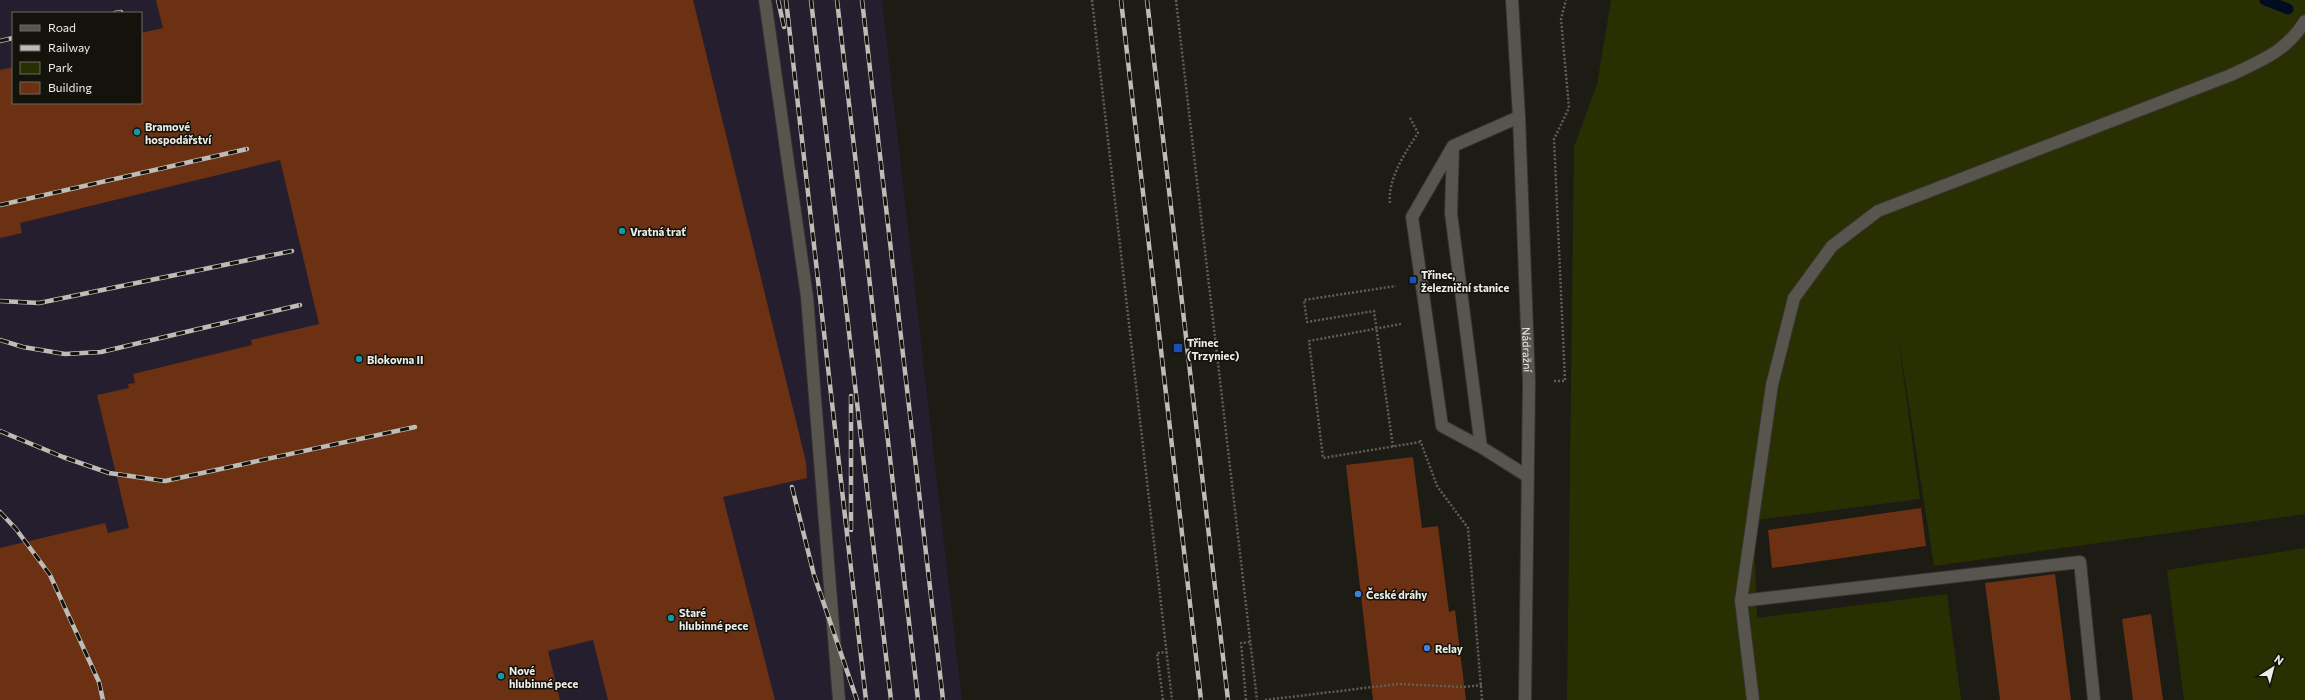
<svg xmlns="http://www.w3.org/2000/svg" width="2305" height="700" viewBox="0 0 2305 700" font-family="Commissioner,sans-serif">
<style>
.commercial{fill:#241e2e;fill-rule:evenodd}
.green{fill:#283001}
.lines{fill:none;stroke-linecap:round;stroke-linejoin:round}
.stream{stroke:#000d20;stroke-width:11}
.building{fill:#6b3112}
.lane-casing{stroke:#353430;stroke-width:14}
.street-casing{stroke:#353430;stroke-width:14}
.secondary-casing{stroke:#353430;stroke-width:14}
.path{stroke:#5f5e57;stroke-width:2.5;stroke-dasharray:2 2;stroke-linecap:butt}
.lane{stroke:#58554e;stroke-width:12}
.street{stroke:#58554e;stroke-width:12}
.secondary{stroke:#58554e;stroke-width:12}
.rail-casing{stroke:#bdbcb6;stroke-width:4.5}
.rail{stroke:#13120b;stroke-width:3;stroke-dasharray:9;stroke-linecap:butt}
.culture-dot{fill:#0f9aa8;stroke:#13120b;stroke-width:1.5}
.transit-dot{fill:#1a4fb4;stroke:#13120b;stroke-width:1.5}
.shop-dot{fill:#3f7fe0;stroke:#13120b;stroke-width:1.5}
.labels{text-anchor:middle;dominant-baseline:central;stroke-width:3;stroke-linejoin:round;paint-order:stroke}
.poi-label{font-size:11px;font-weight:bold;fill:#edece7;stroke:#13120b;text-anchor:start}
.street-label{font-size:11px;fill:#edece7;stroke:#13120b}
</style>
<rect width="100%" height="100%" fill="#1c1b14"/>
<path class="commercial" d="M0,0h882l80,700h-962zM13,13h128v90h-128z"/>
<path class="green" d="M1611,0h694v514l-371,52 -37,-237 23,170 -164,21 -1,40 2,58 190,-24 14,106h-394l7,-553 23,-63z
M2305,548v152h-121l-17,-130z"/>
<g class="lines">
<path class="stream" d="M2265,0l23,9"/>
</g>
<path class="building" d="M156,0h537l113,462 1,16 -84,19 52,203h-167l-15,-60 -45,11 12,49h-560v-152l105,-25 3,10 21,-5 -32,-133 32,-7 -1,-4 7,-1 -2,-9 119,-29 -1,-5 68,-16 -39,-164 -260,63 2,10 -22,5v-168l13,-3v36h128v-70l22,-5z
M1413,457l9,71 16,-2 11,86 6,-2 11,90h-93l-27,-235z
M1921,508l5,38 -154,22 -4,-38z
M2055,574l16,126h-71l-15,-117z
M2151,614l12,86h-30l-11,-81z"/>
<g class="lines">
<defs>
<path id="lane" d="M765,0l42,297 32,403
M1519,117l-66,29 -41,71 30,209 39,21 46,29
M1453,147l-2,66 30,234
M1741,601l339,-39 14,138"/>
<path id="street" d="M1753,700l-12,-99 31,-216 22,-87 38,-52 46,-35 353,-136c31,-15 56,-24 74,-54"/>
<g id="secondary">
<path id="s1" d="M1512,0l7,117 10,265 -4,318"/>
</g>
</defs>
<use href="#lane" class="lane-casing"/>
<use href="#street" class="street-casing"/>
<use href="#secondary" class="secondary-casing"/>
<path class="path" d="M1092,0l80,700
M1176,0l81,700
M1390,203c-3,-23 16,-52 28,-70l-9,-17
M1401,324l-92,17 14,117 97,-16
M1554,381h11l-11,-242 15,-31 -8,-89 5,-19
M1420,440l17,46 31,42 14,172
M1393,447l-19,-136 -67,11 -3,-22 92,-14
M1163,700l-6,-47 10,-1
M1246,700l-5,-57 9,-1
M1265,700l133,-16 66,3 18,-2"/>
<use href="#lane" class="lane"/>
<use href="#street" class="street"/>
<use href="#secondary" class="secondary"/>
<defs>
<path id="rail" d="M778,0l6,27
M786,0l80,700
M811,0l80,700
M837,0l81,700
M862,0l81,700
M1121,0l80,700
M1147,0l81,700
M115,13l6,-1
M0,41l13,-3
M0,205l247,-56
M0,301l39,2 253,-52
M0,340l23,7 42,7 36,-2 199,-47
M0,431l63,26 46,16 56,8 250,-54
M792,487l22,88 43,125
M0,512l16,17 34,46 49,107 4,18
M851,530v-134"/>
</defs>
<use href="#rail" class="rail-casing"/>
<use href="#rail" class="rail"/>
</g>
<g class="culture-dot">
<circle cx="137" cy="132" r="4"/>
<circle cx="622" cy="231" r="4"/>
<circle cx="359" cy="359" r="4"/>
<circle cx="671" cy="618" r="4"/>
<circle cx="501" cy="676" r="4"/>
</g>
<g class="transit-dot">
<rect x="1409" y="276" width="8" height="8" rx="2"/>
<rect x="1173" y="343" width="10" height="10" rx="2"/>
</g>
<g class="shop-dot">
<circle cx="1358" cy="594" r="4"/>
<circle cx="1427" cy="648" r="4"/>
</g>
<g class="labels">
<g class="poi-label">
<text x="145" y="126">Bramové<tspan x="145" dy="13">hospodářství</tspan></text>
<text x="630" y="231">Vratná trať</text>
<text x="1421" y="274">Třinec,<tspan x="1421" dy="13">železniční stanice</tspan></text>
<text x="1187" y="342">Třinec<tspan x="1187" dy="13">(Trzyniec)</tspan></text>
<text x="367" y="359">Blokovna II</text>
<text x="1366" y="594">České dráhy</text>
<text x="679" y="612">Staré<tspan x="679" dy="13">hlubinné pece</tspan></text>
<text x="1435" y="648">Relay</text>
<text x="509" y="670">Nové<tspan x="509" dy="13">hlubinné pece</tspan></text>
</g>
<g class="street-label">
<text stroke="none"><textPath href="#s1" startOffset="350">Nádražní</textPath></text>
</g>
</g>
<rect x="12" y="12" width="130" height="92" fill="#13120b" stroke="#6a6963"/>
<rect x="20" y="25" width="20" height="6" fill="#58554e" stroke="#6a6963"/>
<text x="48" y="32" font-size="12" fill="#edece7">Road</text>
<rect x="20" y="45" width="20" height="6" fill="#bdbcb6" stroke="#6a6963"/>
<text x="48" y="52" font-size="12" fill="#edece7">Railway</text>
<rect x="20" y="62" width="20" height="12" fill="#283001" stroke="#6a6963"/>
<text x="48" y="72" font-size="12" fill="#edece7">Park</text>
<rect x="20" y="82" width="20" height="12" fill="#6b3112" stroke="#6a6963"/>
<text x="48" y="92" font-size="12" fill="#edece7">Building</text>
<g transform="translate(2273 668) rotate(36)" stroke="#13120b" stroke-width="3" paint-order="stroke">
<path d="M0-3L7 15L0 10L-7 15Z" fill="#edece7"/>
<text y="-6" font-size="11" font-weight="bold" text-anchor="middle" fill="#edece7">N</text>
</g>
</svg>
